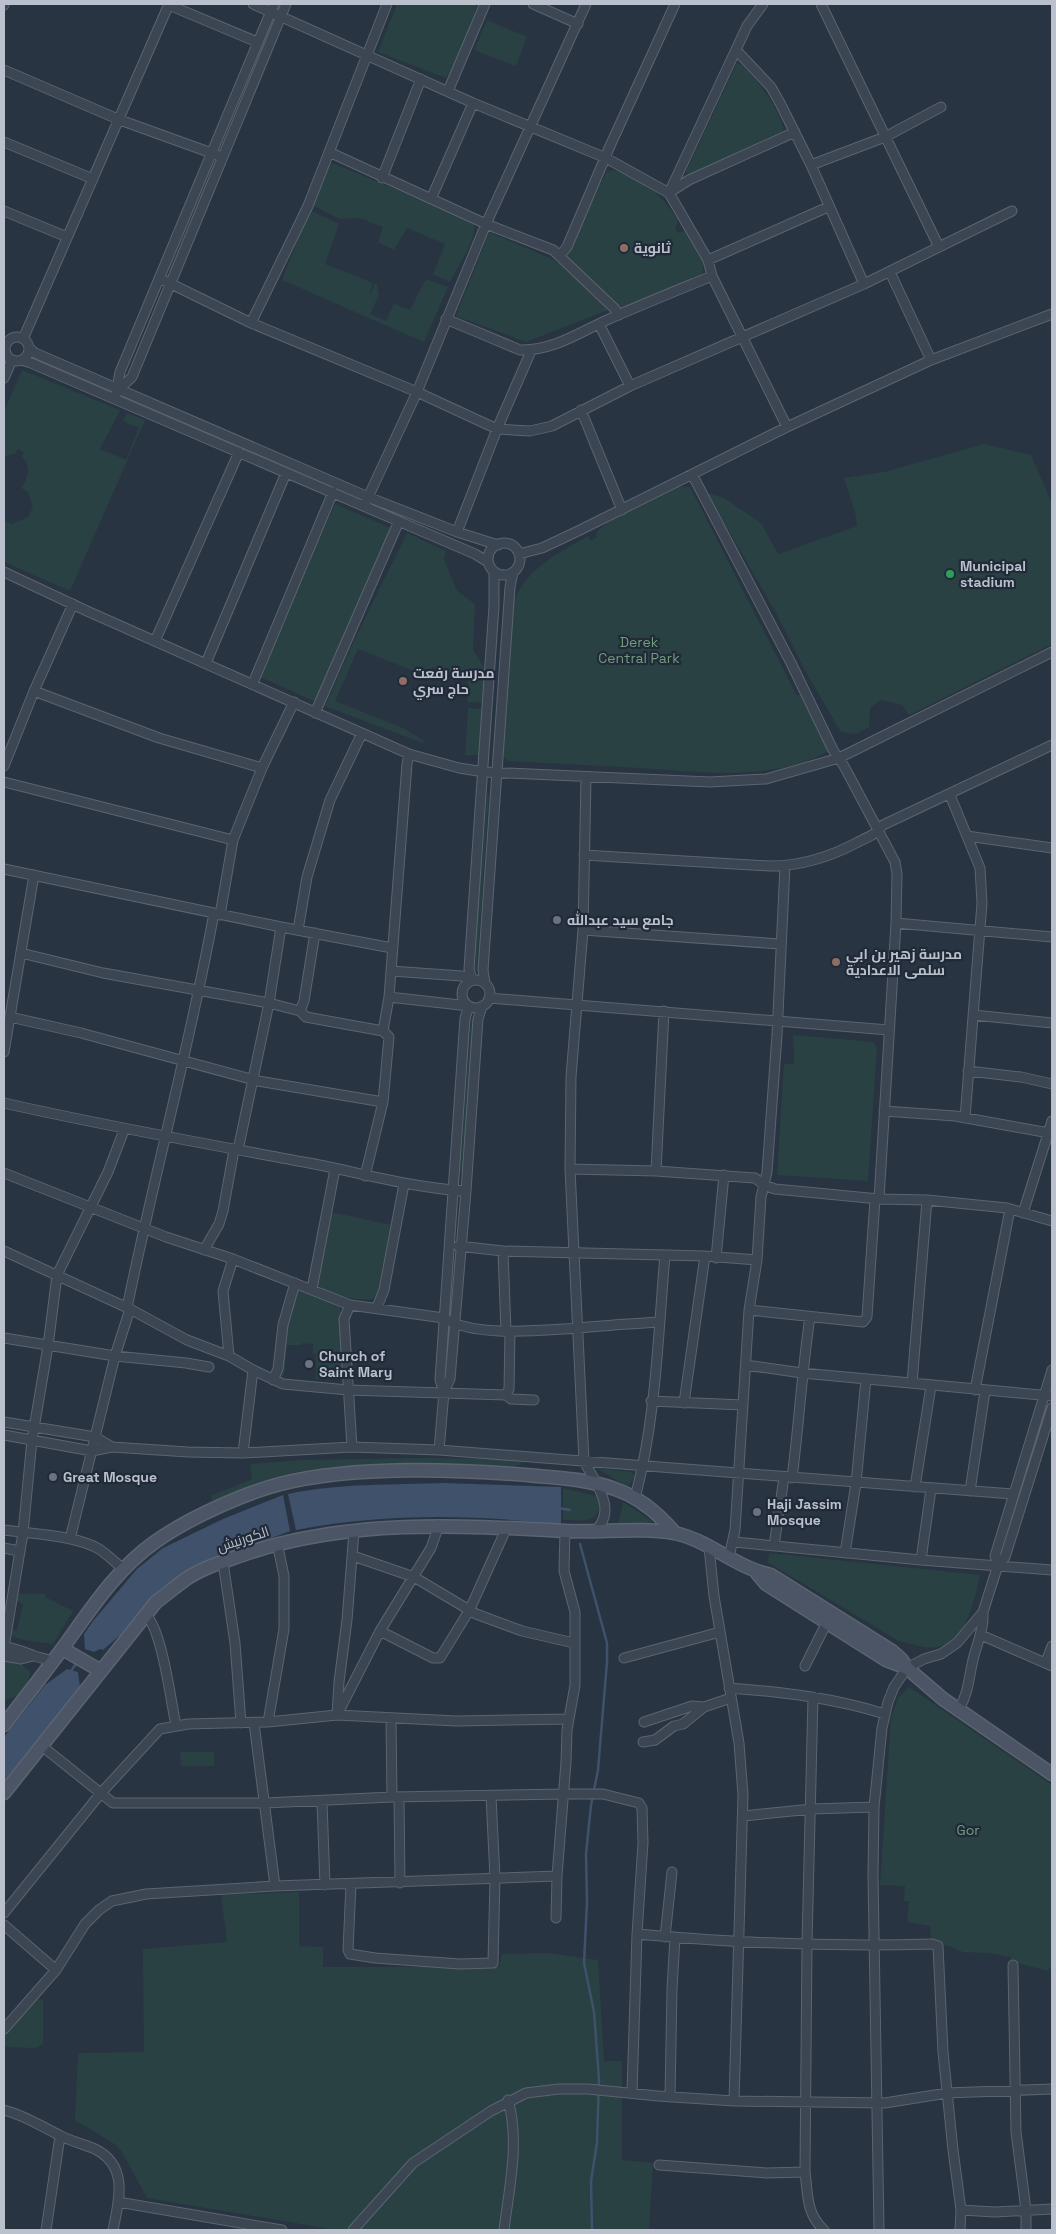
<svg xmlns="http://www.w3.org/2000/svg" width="1056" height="2234" viewBox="0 0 1056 2234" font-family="'Space Grotesk',Cairo,sans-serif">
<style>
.green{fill:#2a4143}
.water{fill:#3f516b}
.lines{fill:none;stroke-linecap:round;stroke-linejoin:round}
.stream{stroke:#3f516b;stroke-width:2.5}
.minor-casing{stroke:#5b6470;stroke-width:11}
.secondary-casing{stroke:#5b6470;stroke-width:15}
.minor{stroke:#3c4652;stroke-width:9}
.secondary{stroke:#4b5565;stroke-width:12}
.education-dot{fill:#8d6e63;stroke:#212a38;stroke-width:2}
.leisure-dot{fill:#2e9e5b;stroke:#212a38;stroke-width:2}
.worship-dot{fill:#6b7280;stroke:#212a38;stroke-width:2}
.labels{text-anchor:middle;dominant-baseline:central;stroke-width:4.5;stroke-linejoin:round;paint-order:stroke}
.poi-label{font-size:14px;font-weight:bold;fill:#bac1cc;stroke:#212a38;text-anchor:start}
.park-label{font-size:14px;fill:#729c7b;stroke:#212a38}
.street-label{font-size:14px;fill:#bac1cc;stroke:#212a38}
</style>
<rect width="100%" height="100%" fill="#283442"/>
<path class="green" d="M397,4h81l-25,66 -7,8 -68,-26z
M487,20l40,17 -11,29 -42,-16z
M737,63c13,3 48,54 46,68l-93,44 -3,-1 -1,-3z
M213,162l2,1 -45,109h-2z
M332,163l119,49 23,12c3,16 -17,43 -24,58l-17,-8 12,-30 -38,-16 -13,22 -16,-8 5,-15 -23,-9 -20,1 -26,-13 -2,5 27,13 -14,40 48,19 -4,10h2l4,-10 2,1 2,11 -9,19 16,7 8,-17 16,6 16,-31 22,8 -24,55 -142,-62 44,-111z
M613,170c28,6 50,27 65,50l-3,10 4,3 7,-3 18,31 -2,15 -82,33 -55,-52 42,-86z
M489,232l65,28 23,19 31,31 -82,32 -70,-26z
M22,370l98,40 -20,39 26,11 13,-32 -16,-7 4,-8 18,7 -75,171 -66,-29v-42l8,4 16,-7 5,-10 -5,-15 -7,-4c7,-10 11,-21 1,-31l2,-5 -6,-3 -3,5 -11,2v-45z
M984,444l47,11 21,48v141l-143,71 -7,-10 -21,-5 -11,8 -1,19 -14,7 -14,-2 -33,-56 -33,-65 -68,-118 17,5 37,25 17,31 79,-28 -2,-14 -11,-34 40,-6z
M678,486l12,1 107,209 4,-2 28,57c-56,31 -127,21 -188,17 -44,-2 -89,-5 -133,-7l-7,-7 9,-143c14,-42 42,-54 78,-75l3,5 6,-4 -1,-3c6,-13 67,-42 82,-48z
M335,504l58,25 -65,150 -14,22 -56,-25z
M407,533l39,18 -2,9 13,31 18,13 -2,46 12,19 -1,34 -17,-1 1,-22 -35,-13 -6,9 -69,-27 -23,52 70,28 19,12 -1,2 -98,-37 27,-61z
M468,708l15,1 -4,46h-14z
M487,793l2,1 -12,176h-3z
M471,1018h3l-11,154h-3z
M793,1035l80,7 4,5 -9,134 -91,-6 7,-111h10z
M327,1211l64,14 -11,65 -7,9c-16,2 -47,-3 -57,-16z
M295,1290l45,16 2,72 -48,2 22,-1v-25h-3v-10l-11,-1v2h-15l-3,30 -4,3 4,-50z
M423,1458l84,1 12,1 2,3 -1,2 -8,1c-68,-3 -158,-7 -225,8 -26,6 -50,18 -75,27l-1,-5 41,-17 -2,-15 52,-4z
M598,1468l34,4 3,5 -6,8 -5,-1 -25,-14z
M563,1488l33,8 4,9c-3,20 -22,15 -37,15z
M623,1502l29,19 -1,4h-33z
M770,1553l210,22c-7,30 -15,78 -57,72 -8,-2 -16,-4 -24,-6l-132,-79z
M17,1594h28v3l28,14 -20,33 -29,-4 -12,-4v-5l5,-1 6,-26 -6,-2z
M18,1661l12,11c-4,20 -5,22 -25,28l2,12 -3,5v-55z
M909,1687l143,98v179l-4,7 -38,-10 1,-4 -23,-4 -25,-1 -32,-13 -1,-13 -23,-4 2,-21h-5l1,-15 -25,-1 11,-167 7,-20z
M180,1752h34v14h-33z
M299,1892v54l24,1v20h176l3,-13 46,-1 50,7 6,101h18v99l31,3 -4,67h-313l-189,-32 -25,-46 -6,-7 -41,-25 3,-67 66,-1 -1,-103 84,-7 -6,-47z
M36,1999l7,1v44l-7,4 -32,-1v-12z"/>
<path class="water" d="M445,1483l116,4v38c-87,-11 -178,-12 -265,5l-8,-36c51,-11 105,-9 157,-11z
M283,1495l7,36 -91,35 -96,84 -3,-1 -6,3 -9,-3 -1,-15 9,-13 44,-52 26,-21 60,-29z
M67,1669l11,3 2,16 -76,93v-44l41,-52z"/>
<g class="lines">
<path class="stream" d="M558,1508l12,2
M580,1544l27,99v19l-9,108 -7,35 -5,49 1,48 -3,61 10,49 5,67 -2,64 -6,38 1,49
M71,1671l7,-10"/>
<defs>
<path id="minor" d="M253,4l220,99 133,55 63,35 39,67 4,16 75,151
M533,4l45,20
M821,4l118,243
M4,5v-1
M169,5l88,37
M736,50l35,37 9,16 31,62 53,119
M4,70l116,50 97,35
M448,91l37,-87
M4,142l89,37
M329,152l157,72 67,26 62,59 4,6
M811,165l74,-28 56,-30
M382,178l39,-99
M670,192l19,-12 106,-48
M669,193l78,-167 16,-22
M431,199l42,-96
M4,211l63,26
M560,255l7,-8 43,-101 65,-142
M708,260l120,-53
M890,272l41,88
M159,278l92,45 166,69 80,37 33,2 22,-5 78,-40 234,-102 148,-73
M446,319l74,31c33,1 60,-18 89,-31 34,-15 69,-29 103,-43
M251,323l57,-117 79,-202
M599,324l31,62
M5 349a12 12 0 1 1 24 0a12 12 0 1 1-24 0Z
M23,339l146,-335
M29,348l6,5 333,144 89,35 41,13
M21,360l10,3 444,191 13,8
M4,378l8,-18
M118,390l14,-13 154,-373
M116,395l4,-23 154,-368
M581,410l41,100
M692,474l99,189 42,87 11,16 51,96 2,12 -1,49 -17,276
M364,506l53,-114 69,-168 100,-220
M457,532l40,-103 34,-78
M488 559a16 16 0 1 1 32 0a16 16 0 1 1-32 0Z
M519,554l23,-6 36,-17 209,-104 144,-67 121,-46
M4,572l83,39 322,143 50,14 25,4 226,10 56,-3 73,-21 213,-106
M155,641l84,-189
M206,663l80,-190
M253,683l80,-191
M34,691l125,47 103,30
M315,713l84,-192
M4,766l30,-75 39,-87
M586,777l-3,153 -12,147 -1,92 14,292c11,22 35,49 10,71
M4,782l229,58
M950,795l30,73 2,35 -17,215
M967,836l85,12
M584,855l186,11c32,0 60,-9 88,-24 10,-5 19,-8 25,-17l169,-80
M4,869l277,58 111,21
M220,915l13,-75 29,-72 32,-66
M896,923l156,14
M298,930l9,-53 23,-77 32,-67
M583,930l197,14
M21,953l82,20 166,30 31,8 6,6 77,14
M391,971l71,5 10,4 -3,-11 25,-363v-35
M462 994a14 14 0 1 1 28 0a14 14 0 1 1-28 0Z
M485,983l-2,-13 27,-383 3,-15
M389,997l80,9 -4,12 -25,362 4,12
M489,998l400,32
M300,1011l4,-10 11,-68
M973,1015l79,8
M10,1017l71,16 177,48 125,21
M4,1052l30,-177
M968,1071l53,6 31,7
M4,1103c101,23 203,41 305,60 53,10 104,25 157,28
M884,1111l71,5 94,17
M238,1150l31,-147 12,-76
M570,1169l86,2 99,7 9,7 11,4 104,10 48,1 80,8 45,13
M656,1171l8,-160
M4,1173l162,64 67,22 117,46 94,13c31,20 98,12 135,10 27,-3 53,-4 80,-6
M365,1176l18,-74 6,-65 -6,-6 6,-34 18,-233 2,-10
M1023,1213l29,-92
M458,1246l45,5 202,5 52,4
M204,1250l15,-26 4,-13 11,-61
M4,1251l126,58 57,31 42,16 24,14 30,14 65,6 158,5 5,4 23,1
M503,1251l3,80
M716,1258l8,-83
M312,1289l23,-120
M350,1305l-6,14 8,128
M377,1307l7,-17 20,-106
M127,1308c27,-133 63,-263 87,-395
M749,1310l114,12 4,-5 8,-118
M4,1338l111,18 71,7 23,4
M229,1356l-6,-65 10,-32
M746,1365l56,8 250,23
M273,1380l5,-11 5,-44 12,-42
M912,1383l15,-183
M975,1390l35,-181
M506,1395l3,-6 1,-58
M651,1401l92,4
M684,1403l21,-147
M4,1422l91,15 17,10
M4,1435l88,16 20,-4 76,5 55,1 109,-6 87,3 574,44
M439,1450l5,-58 6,-13 16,-188 12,-172 4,-13
M243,1453l10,-83
M792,1478c7,-54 10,-108 18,-161
M915,1487l16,-101
M970,1491l15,-100
M635,1498c21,-78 23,-162 30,-243
M4,1530c28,4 71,5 95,19 9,6 17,14 24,20
M70,1539l45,-183 15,-47
M734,1542l187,18 131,10
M774,1546l10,-69
M709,1547l5,49 25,147 4,52 -9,306
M4,1548l15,3
M845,1553l11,-70 10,-104
M353,1556l61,21 62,37 46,17 52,12
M729,1557l6,-27 14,-220 8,-50 4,-63 6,-25 10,-137 8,-169
M921,1560l10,-71
M223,1562l12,81 6,80
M998,1565l-3,-9 57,-186
M146,1615c16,15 25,86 30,111
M380,1631l53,27h7l30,-49 37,-82
M981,1635l71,31
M4,1647l19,-114 9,-93 16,-94 9,-71 51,-103 16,-42
M4,1647c11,1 18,4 28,8 7,3 14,3 21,7
M4,1656l17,3 12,-3
M624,1658l96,-26
M1046,1662l6,-16
M805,1666l22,-44
M729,1688c54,4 105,10 156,26
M813,1697l-6,246 -2,229c3,22 1,42 19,58
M959,1709c10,-16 10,-35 15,-53 4,-15 10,-28 9,-43
M337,1715l43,-84 51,-83 8,-23
M337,1715l2,-33 8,-62 7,-89
M391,1719l1,78
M268,1722l16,-93v-53l-7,-33
M644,1722l48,-16 12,1
M254,1723l21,163
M643,1742l12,-2 19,-14 9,-2 21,-17 27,-9
M42,1746l71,57h152l127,-6 171,-3h40l36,9 3,5 1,35 -6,91 -5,159
M399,1797l1,86
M322,1802l3,83
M743,1816l69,-7 62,-2
M351,1884l-3,66 2,4 25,4 85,6 33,-1 2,-85 -4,-82
M4,1913l97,-120 59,-64 28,-5 80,-2 69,-7 119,6 113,-2
M556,1918l1,-42 9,-114 1,-32 8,-45v-73l-11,-41 1,-40
M4,1925l52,45
M637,1934c98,9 196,13 295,10l6,2 5,106 10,98 8,60 -1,20
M665,1937l7,-65
M1013,1965l3,167 10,78v20
M4,2029l52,-59 29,-46 14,-14 13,-9 34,-7 129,-8 282,-10
M670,2097l2,-108 3,-52
M4,2110c22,6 35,15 55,25 11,6 24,9 36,14 34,17 24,51 18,81
M659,2165l107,8 39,-1
M118,2202l164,28
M961,2210l34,2 57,-3
M46,2230l14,-94
M353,2230l60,-67 78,-52 35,-18 33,-4h29l70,7 76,5 151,2 62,-10 105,-4
M504,2230c5,-42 16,-88 4,-130
M879,2230l-6,-355 1,-68 8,-79 6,-26 6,-15 13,-19 17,-9 17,-5 16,-11 26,-31 15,-47 7,-8 47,-149"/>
<path id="secondary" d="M756,1572l10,12 120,76 21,8
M63,1649l38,22
M4,1725c19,-25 39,-50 58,-76 27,-37 54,-80 93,-107 32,-23 87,-48 125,-58 74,-19 181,-15 257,-8 26,2 54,4 78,13 24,8 44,25 60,44
M4,1793l152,-191c10,-7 20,-16 30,-23 18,-12 39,-18 59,-25 104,-35 212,-29 319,-23 36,2 75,-4 110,2 35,7 62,35 97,42l121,76 9,8 6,9 36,31 109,75"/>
</defs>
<use href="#minor" class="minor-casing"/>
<use href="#secondary" class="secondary-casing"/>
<use href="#minor" class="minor"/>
<use href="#secondary" class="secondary"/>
</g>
<g class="education-dot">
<circle cx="624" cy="248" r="5"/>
<circle cx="403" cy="681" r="5"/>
<circle cx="836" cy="962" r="5"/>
</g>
<circle class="leisure-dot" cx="950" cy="574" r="5"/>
<g class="worship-dot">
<circle cx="557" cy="920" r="5"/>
<circle cx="309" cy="1364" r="5"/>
<circle cx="53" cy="1477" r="5"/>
<circle cx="757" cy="1512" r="5"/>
</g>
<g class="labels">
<g class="poi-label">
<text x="634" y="248">ثانوية</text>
<text x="960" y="566">Municipal<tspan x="960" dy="16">stadium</tspan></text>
<text x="413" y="673">مدرسة رفعت<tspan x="413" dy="16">حاج سري</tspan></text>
<text x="567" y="920">جامع سيد عبدالله</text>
<text x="846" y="954">مدرسة زهير بن ابي<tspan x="846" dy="16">سلمى الاعدادية</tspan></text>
<text x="319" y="1356">Church of<tspan x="319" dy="16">Saint Mary</tspan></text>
<text x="63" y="1477">Great Mosque</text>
<text x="767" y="1504">Haji Jassim<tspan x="767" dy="16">Mosque</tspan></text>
</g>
<g class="park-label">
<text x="639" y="642">Derek<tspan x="639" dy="16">Central Park</tspan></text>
<text x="968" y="1830">Gor</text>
</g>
<g class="street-label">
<text transform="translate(243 1539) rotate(-18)">الكورنيش</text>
</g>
</g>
<rect width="1056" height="2234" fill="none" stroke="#bac1cc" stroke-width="10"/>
</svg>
